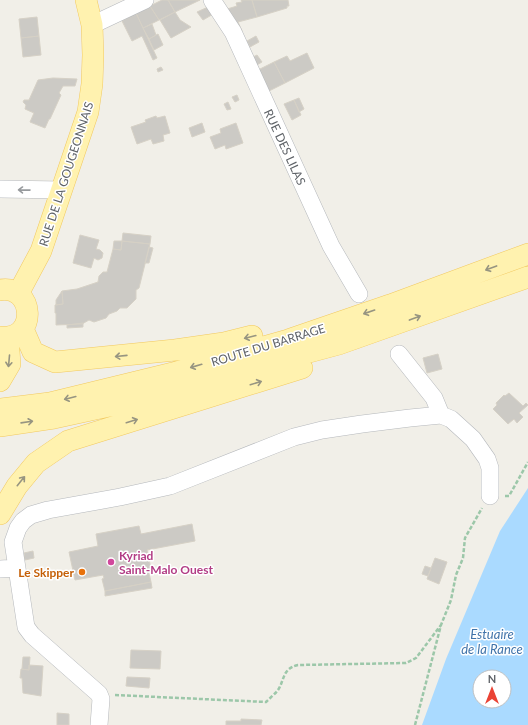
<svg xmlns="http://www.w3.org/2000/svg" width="528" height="725" viewBox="0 0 528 725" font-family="Lato,sans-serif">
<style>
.water{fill:#aadaff;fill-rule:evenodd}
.building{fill:#cccac5;stroke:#d6d1c6}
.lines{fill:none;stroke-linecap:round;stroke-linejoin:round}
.minor-casing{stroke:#b5b8bc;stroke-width:18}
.major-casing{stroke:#f2c960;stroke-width:22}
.path{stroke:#9cc7a9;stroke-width:2.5;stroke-dasharray:4 2;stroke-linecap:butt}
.minor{stroke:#fff;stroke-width:17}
.major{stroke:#fff2af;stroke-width:21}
.oneway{stroke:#979a9d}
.oneway2{stroke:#979581}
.hotel-dot{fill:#d1479c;stroke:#fff;stroke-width:1.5}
.food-dot{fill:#e8710a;stroke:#fff;stroke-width:1.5}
.labels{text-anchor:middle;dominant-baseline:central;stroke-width:3;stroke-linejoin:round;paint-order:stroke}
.street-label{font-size:12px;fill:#5f6368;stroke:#fff}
.hotel-label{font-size:12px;font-weight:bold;fill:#b23c85;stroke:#fff;text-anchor:start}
.food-label{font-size:12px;font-weight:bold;fill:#c56008;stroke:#fff;text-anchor:end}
.water-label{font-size:13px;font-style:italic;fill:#4174aa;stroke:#fff}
</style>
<rect width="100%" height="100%" fill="#f1efe8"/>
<path class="water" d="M528,488v237h-106l24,-66 54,-128zM480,677h24v24h-24z"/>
<path class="building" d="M162,0h6l7,12 -16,8 -9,-14z
M168,0h32l-25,12z
M241,0h11l5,17 -19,5 4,9 -5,2 -13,-23 13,-4 -1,-3 6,-1z
M252,0h36l1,6h-2v2l-30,9z
M150,6l9,14 -16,8 -7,-15z
M208,7l7,6 -12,7 -6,-8z
M175,12l5,8 11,7 -20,11 -11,-18z
M136,13l21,45 -4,2 -11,-24 -10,5 -10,-20z
M37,17l2,19 -18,2 -2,-19z
M152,24l4,11 -7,4 -6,-11z
M158,34l5,11 -9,5 -5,-11z
M39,36l2,19 -18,2 -2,-19z
M256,36l3,6 -9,5 -3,-6z
M307,53l7,15 -29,15 -11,-21 13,-6 3,5z
M257,55l5,7 -7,4 -4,-8z
M274,62l11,21 -20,10 -11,-21z
M161,67l2,3 -5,2 -1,-3z
M53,78l24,1 -2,7h-12l-4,7 2,2 -11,24h-1l-4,9 -15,-6 4,-9 -9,-4 1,-4 -3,-3 1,-2h5l9,-20z
M237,95l2,5 -4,2 -3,-5z
M299,98l5,11 -5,3 -5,-12z
M294,100l7,15 -9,5 -8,-16z
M228,102l3,7 -4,1 -3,-6z
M156,116l1,2 8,-2 5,17 -7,2 1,6 -11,3 -2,-5 -14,5 -6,-17 15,-5 -1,-2z
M202,123l3,9 -13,5 -3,-9z
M236,123l7,20 -17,6 -1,-4 -10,4 -5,-12 11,-4 -1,-4z
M123,233l28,3 -1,8 -28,-3z
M80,235l19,5 -3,9 4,1 3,3 -1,5 -4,2 -4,-2 -3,10 -18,-5z
M114,241h8l-1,9 -8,-1z
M122,241l28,3 -11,44 -3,2v9l-9,9h-7l-3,3 -8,3 -3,4 -12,4 -5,-2 -7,4 -26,1v-12h-1v-8l8,-1 -1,-13 15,-2 21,-7 1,-6 4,-4h4l6,-23 8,1z
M149,247l4,1 -4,15h-4z
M62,291l1,13 -7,1v-5z
M83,323v4l-16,1v-3z
M438,354l4,15 -15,4 -4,-15z
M509,393l14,13 3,-3 2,2 -9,8 4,4 -6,6 -3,-4 -6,5 -15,-15 4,-4 -1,-2 8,-8 1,1z
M192,524l3,17 -48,9 5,23h-3l2,9 -46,9 -3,-12 2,-1 -1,-3 -28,5 -6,-28 29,-6 -2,-12 43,-8 2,8z
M33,551l1,7 -9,2 -1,-7z
M435,558l12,4 -8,22 -12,-5z
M425,566l6,2 -3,8 -6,-2z
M151,582l1,6 -47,8v-5z
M131,650l30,1 -1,18 -30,-1z
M23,657h7l-1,13 -7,-1z
M29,665l14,1 -2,30 -18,-3 -1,-15h-2l1,-9 8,1z
M127,677l23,1 -1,10 -23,-2z
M57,713l12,1v11h-12z
M241,719l21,1 -1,5h-35v-4h15z"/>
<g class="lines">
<defs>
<path id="minor" d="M212,0l21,32 98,214 28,48
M92,25l53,-25
M0,189l62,1
M399,354l35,44 7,17
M0,569l17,-1
M99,725l2,-26 -2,-5 -67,-59 -6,-8 -13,-85 5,-14 5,-7 8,-6 17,-5 72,-13 50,-11 124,-49 28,-7 40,-6 48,-6 31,-3 10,4 22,20 14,20 3,9v28"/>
<path id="major" d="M0,290c34,-6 39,51 0,47
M18,294l23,-43 47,-139 4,-28 1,-29 -1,-30 -6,-25
M23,329l10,23 22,10 120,-12 49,-7 28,-7
M0,381l10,-17 -2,-26
M0,409l50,-6 123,-30 115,-33 102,-35 138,-51
M0,426l54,-8 55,-12 230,-62 189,-67
M0,514l17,-28 19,-23 32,-22 234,-73"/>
</defs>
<use href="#minor" class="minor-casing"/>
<use href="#major" class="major-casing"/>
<path class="path" d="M505,496h4l19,-34
M115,695l151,7c4,-4 9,-8 12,-12 7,-11 4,-21 20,-25l108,-2 10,-5 25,-33
M415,725l26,-100 10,-25 5,-25 7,-17 2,-20 17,-30"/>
<use href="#minor" class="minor"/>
<use href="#major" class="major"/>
</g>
<defs><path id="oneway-shaft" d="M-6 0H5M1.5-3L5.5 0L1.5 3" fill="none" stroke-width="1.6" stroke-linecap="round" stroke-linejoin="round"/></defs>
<use class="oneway" href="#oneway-shaft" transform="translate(24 190) rotate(-179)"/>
<g class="oneway2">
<use href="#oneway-shaft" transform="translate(491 268) rotate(160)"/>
<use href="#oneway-shaft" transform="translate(369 312) rotate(161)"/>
<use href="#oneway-shaft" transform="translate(415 318) rotate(-20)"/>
<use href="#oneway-shaft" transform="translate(250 337) rotate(166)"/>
<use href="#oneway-shaft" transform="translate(121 356) rotate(174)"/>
<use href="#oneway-shaft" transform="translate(9 361) rotate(95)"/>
<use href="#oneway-shaft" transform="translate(196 366) rotate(164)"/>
<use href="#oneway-shaft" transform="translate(256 383) rotate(-17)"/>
<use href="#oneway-shaft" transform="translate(70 398) rotate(166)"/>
<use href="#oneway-shaft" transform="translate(132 421) rotate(-17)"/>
<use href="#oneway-shaft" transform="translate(27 422) rotate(-8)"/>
<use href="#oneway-shaft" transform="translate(21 481) rotate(-51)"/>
</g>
<circle class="hotel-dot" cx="111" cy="562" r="4"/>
<circle class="food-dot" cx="82" cy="572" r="4"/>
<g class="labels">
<g class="street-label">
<text transform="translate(285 147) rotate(65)">RUE DES LILAS</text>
<text transform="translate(66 174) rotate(-72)">RUE DE LA GOUGEONNAIS</text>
<text transform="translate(268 345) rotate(-17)">ROUTE DU BARRAGE</text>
</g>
<g class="hotel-label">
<text x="119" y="555">Kyriad<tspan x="119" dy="14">Saint-Malo Ouest</tspan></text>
</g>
<g class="food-label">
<text x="74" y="572">Le Skipper</text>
</g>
<g class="water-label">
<text x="492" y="634">Estuaire<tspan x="492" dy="15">de la Rance</tspan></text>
</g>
</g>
<g transform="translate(492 689)"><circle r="19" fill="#ffffff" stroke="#bfc1c3"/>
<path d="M0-3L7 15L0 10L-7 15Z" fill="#ea4335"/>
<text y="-6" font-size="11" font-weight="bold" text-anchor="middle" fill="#5f6368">N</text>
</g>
</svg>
